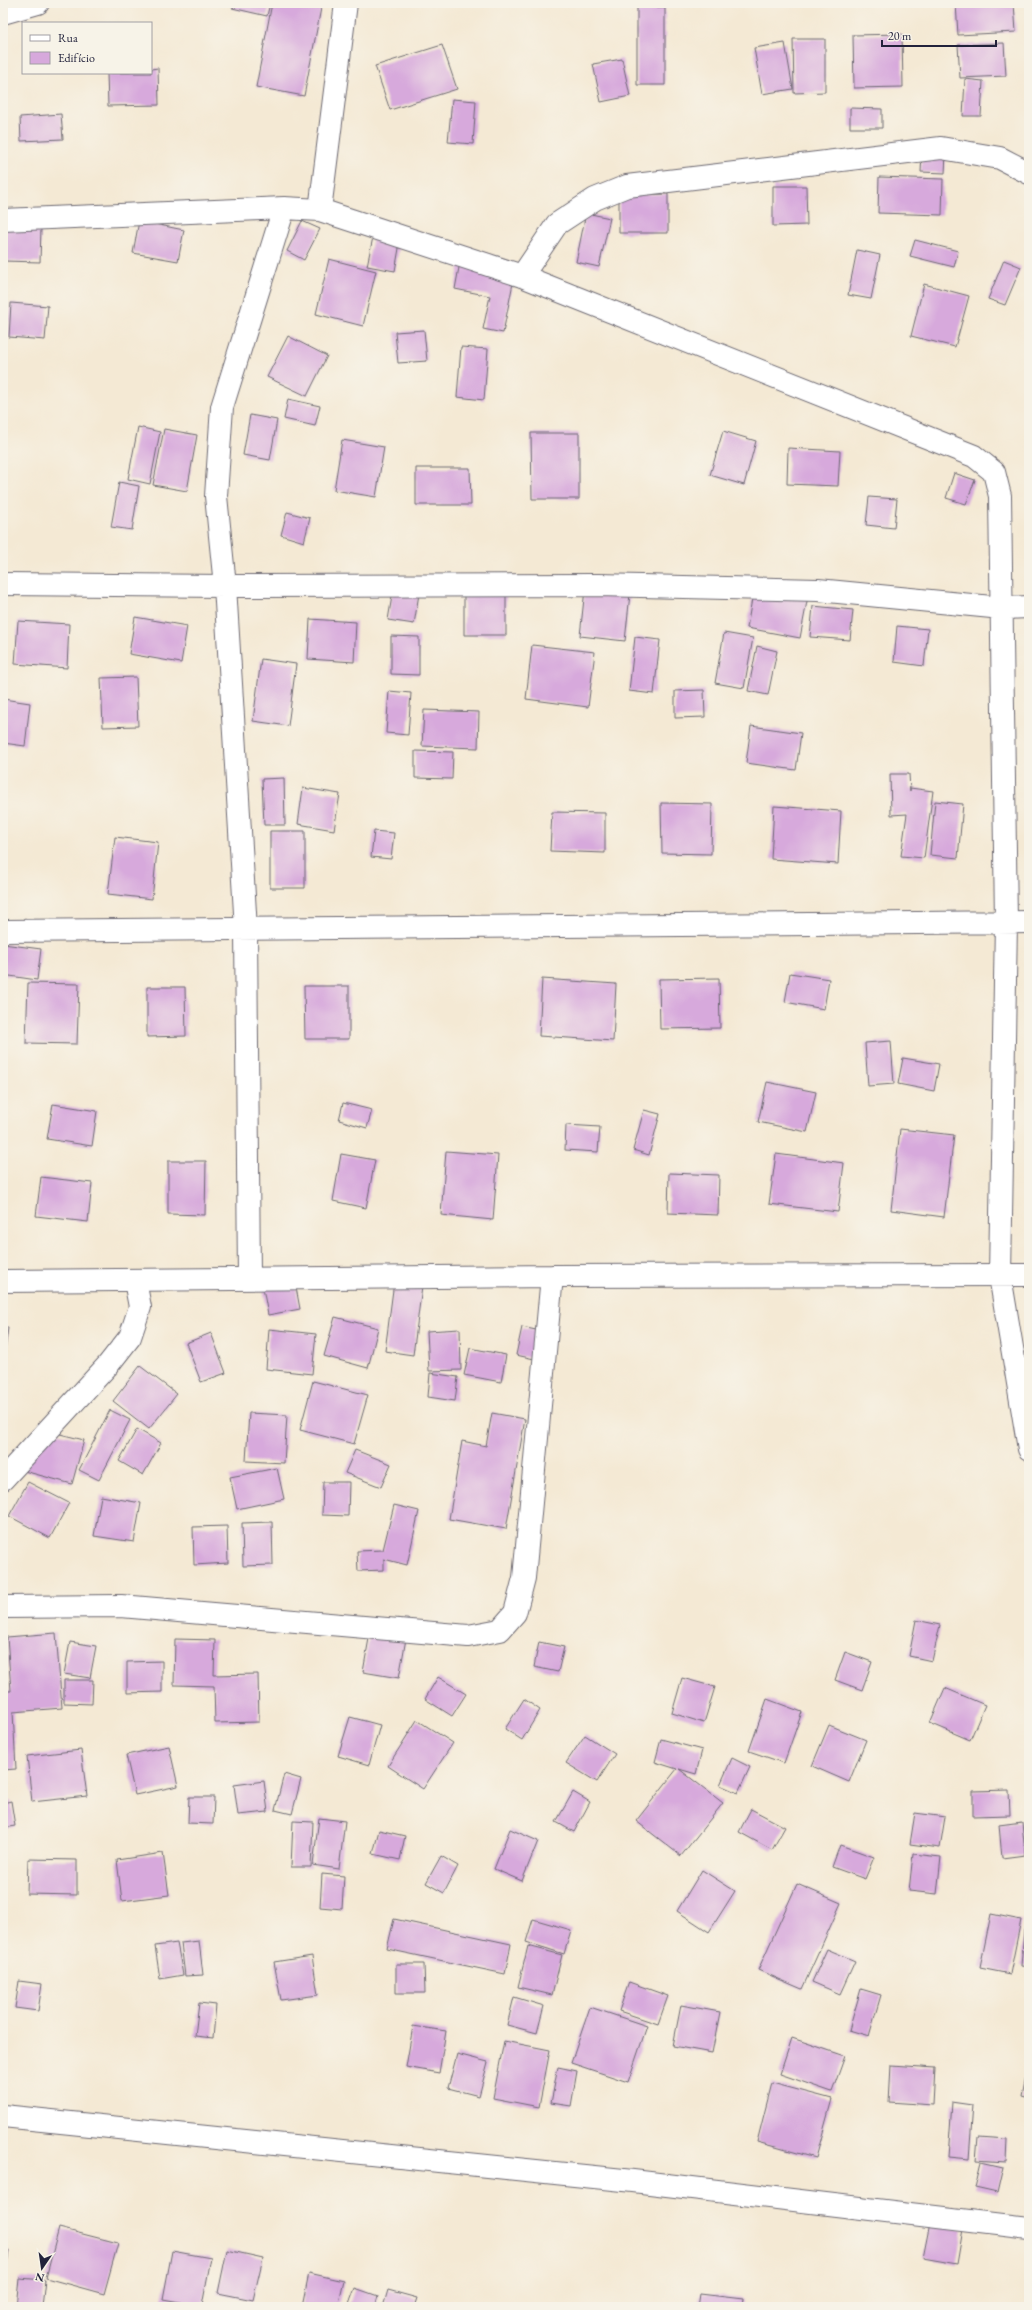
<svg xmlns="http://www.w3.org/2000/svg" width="1032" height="2310" viewBox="0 0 1032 2310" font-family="'EB Garamond',serif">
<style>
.building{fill:#d7a9dc}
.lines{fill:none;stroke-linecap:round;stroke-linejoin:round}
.street-casing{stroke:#6c6871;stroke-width:24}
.street{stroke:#fff;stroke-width:22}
</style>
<rect width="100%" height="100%" fill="#f7f3e8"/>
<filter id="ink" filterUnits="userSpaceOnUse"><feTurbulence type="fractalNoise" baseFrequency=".025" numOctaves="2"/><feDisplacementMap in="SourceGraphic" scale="8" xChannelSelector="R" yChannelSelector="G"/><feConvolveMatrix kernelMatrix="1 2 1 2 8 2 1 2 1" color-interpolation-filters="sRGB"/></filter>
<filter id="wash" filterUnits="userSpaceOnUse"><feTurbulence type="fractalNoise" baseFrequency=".012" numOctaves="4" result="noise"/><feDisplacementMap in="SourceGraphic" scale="16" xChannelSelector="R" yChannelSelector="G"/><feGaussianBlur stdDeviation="0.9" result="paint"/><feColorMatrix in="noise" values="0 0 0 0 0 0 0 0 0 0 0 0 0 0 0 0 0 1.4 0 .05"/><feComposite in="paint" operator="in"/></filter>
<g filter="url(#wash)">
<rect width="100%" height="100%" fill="#f4e9d4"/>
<g id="blocks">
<path class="building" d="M233,3h37l-3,13 -35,-8z
M272,3h50l-18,93 -48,-9z
M956,3h58l2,29 -58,3z
M637,7h28v78h-28z
M902,34l1,53 -49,1 -1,-53z
M793,39h32v53l-31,1z
M785,43l8,46 -31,5 -8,-46z
M1004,43l2,33 -46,2 -2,-33z
M442,45l15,44 -67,21 -15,-44z
M622,59l8,37 -29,6 -8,-38z
M158,68l1,37 -51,1 -1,-33h44v-4z
M965,79l18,2 -2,35h-18z
M452,99l24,2 -3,43 -25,-2z
M850,108l32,1v19h-32z
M61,114l2,25 -42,2 -1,-24z
M922,153l24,1 -1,19 -24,-1z
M879,177l64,2 -1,36 -64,-2z
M773,186h33l1,39 -34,1z
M668,194v39h-49v-38z
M586,213l24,5 -11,49 -23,-5z
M139,221l45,9 -6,31 -45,-8z
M302,221l18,8 -16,31 -17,-9z
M3,227l38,1 -1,34 -37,-1z
M374,232l27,5 -6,34 -28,-5z
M915,240l43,11 -4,16 -44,-11z
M857,250l23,5 -9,44 -23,-4z
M329,259l47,12 -13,55 -47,-12z
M1004,260l17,7 -16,38 -17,-6z
M460,262l55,11 -12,60 -20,-4 7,-33 -35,-7z
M924,284l45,12 -14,51 -44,-11z
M11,303l37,3 -3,34 -36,-3z
M424,330l3,31 -29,2 -3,-31z
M288,336l39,20 -20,40 -40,-19z
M461,347l27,2 -4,51 -27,-3z
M288,399l32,7 -5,20 -31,-7z
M250,415l27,5 -7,40 -27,-5z
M138,427l22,5 -10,52 -22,-5z
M164,429l33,6 -10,56 -34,-6z
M723,431l33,10 -12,44 -34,-10z
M531,433h48v66h-47z
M342,440l42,7 -8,50 -42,-7z
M788,448l52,3 -2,35 -51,-2z
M416,468h54l1,37h-55z
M954,473l21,7 -9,24 -20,-6z
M119,482l20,4 -7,44 -21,-3z
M869,497l28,2 -3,29 -28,-3z
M287,512l23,6 -6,24 -23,-7z
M464,587l42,1v47h-42z
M754,587l54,9 -8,42 -53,-10z
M585,589l45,5 -5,47 -45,-5z
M393,590l26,4 -5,30 -26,-4z
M813,606l40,4 -3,30 -40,-3z
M135,617l52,9 -6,37 -52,-9z
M310,619l46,3 -2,40 -46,-3z
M18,621l51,3 -2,44 -52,-4z
M897,626l31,3 -4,37 -30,-4z
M724,633l29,5 -9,50 -29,-5z
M391,636l28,1v38l-28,-1z
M635,637l25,3 -6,54 -25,-3z
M532,645l63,7 -7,55 -62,-8z
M757,646l20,5 -9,44 -20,-4z
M261,659l35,5 -8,62 -35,-5z
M136,677l2,49 -35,1 -2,-49z
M704,690l1,27 -30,1v-27z
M389,691l22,2 -3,42 -22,-2z
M3,699l27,4 -5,43 -22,-3z
M424,710l55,2 -1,36 -56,-2z
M751,726l50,7 -5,37 -50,-7z
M415,751l38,1 -1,27 -37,-1z
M890,774h19l1,17v-3l23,3 -9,67 -23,-2 6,-42 -16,1z
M284,778l1,47h-21l-2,-46z
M303,788l37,6 -6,36 -36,-6z
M935,801l28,3 -5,54 -28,-3z
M661,803l51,1 -1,50 -49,-1z
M774,806l67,5 -3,53 -67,-5z
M552,812l53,1v40l-55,-2z
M270,831h35v57h-35z
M374,831l20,2 -3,26 -20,-2z
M115,837l43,5 -6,57 -44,-5z
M3,944l38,5 -4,31 -34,-5z
M790,973l39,6 -5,30 -39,-7z
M719,978l1,50 -60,1 -1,-50z
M542,979l74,5 -3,57 -74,-5z
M28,983l51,1 -2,60 -51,-1z
M304,986h45v53h-44z
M147,987h38l1,49 -39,1z
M891,1041l3,43 -26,2 -3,-43z
M903,1058l36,6 -5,27 -36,-7z
M767,1082l49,10 -9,40 -49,-10z
M343,1103l29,7 -5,18 -28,-8z
M53,1104l44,7 -5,35 -45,-7z
M644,1110l16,4 -11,41 -16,-5z
M566,1125l34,2 -2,25 -33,-2z
M900,1129l54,6 -10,82 -53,-7z
M446,1151l52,4 -5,65 -52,-5z
M341,1154l34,6 -9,48 -33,-7z
M776,1154l68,9 -6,49 -69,-8z
M168,1161h38l-1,54 -37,-1z
M669,1173l50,2 -1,40 -50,-2z
M41,1177l51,6 -4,39 -52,-6z
M295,1282l5,27 -32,6 -5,-27z
M394,1282l28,4 -9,69 -28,-4z
M335,1317l43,11 -10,40 -44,-12z
M3,1327l5,1 -4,30h-1z
M522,1327l23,5 -6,28 -23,-5z
M269,1329l47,5 -4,40 -46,-5z
M460,1329l1,41 -32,1 -2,-40z
M211,1333l15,40 -25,9 -15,-39z
M470,1348l36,7 -5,27 -37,-7z
M140,1366l37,28 -28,35 -36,-28z
M430,1373l28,4 -3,24 -27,-4z
M313,1381l55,14 -14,49 -54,-14z
M110,1410l20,10 -31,60 -20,-10z
M249,1413l38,2 -3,48 -38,-2z
M492,1413l33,6 -19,110 -57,-10 13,-78 24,5z
M36,1428l48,12 -12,44 -48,-13z
M137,1429l24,14 -18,32 -24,-14z
M355,1450l36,14 -10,23 -36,-14z
M277,1468l7,31 -47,10 -7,-32z
M28,1482l41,21 -19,35 -41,-22z
M323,1482h26l-1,34 -26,-1z
M101,1496l40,7 -7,39 -40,-6z
M394,1505l25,6 -12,54 -23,-6v11l-26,1 -1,-20 26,-1z
M272,1522l1,43 -30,1 -1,-43z
M227,1526l1,37 -34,2 -1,-38z
M916,1620l24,5 -8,36 -23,-5z
M371,1627l36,6 -8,45 -36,-6z
M56,1633l6,75 -49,4 3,57 -13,1v-79h8l-4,-54z
M175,1639l40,1 -1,35 44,-1 1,48 -44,1 -1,-37 -40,-1z
M70,1642l26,4 -6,32 -26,-4z
M539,1642l25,5 -6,25 -24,-5z
M845,1652l27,10 -10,28 -27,-10z
M162,1661v31l-35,1v-31z
M438,1677l28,17 -14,22 -27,-17z
M682,1678l33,9 -11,36 -32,-10z
M64,1680h29l-1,24 -28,-1z
M945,1688l40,17 -15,35 -40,-17z
M524,1699l16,11 -18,30 -17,-11z
M767,1699l35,13 -18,51 -35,-12z
M350,1717l30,8 -11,40 -31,-9z
M417,1720l36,23 -30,46 -35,-23z
M829,1725l37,15 -17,42 -37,-16z
M585,1735l30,19 -18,28 -31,-19z
M661,1739l41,11 -6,24 -17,-5 44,34 -42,53 -45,-35 41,-52 -22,-7z
M169,1746l9,40 -43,9 -9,-40z
M81,1750l6,46 -55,6 -5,-46z
M732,1758l18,9 -12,26 -18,-8z
M284,1774l17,5 -9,35 -17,-4z
M264,1781l4,31 -30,3 -4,-30z
M1009,1790l1,25 -37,1v-25z
M573,1792l17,10 -16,30 -18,-10z
M189,1797h25l-1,27 -25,-1z
M11,1801l4,25 -12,2v-25z
M751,1809l34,18 -13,23 -33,-18z
M915,1813l30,4 -5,31 -30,-4z
M319,1818l26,3 -6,48 -26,-4z
M293,1821l20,1 -2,45h-20z
M1022,1822l3,33 -23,3 -3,-33z
M510,1829l28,12 -16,40 -28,-12z
M379,1830l26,6 -5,24 -27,-6z
M840,1845l34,12 -9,22 -33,-12z
M163,1853l6,42 -47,6 -5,-41z
M913,1854l28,3 -4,37 -28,-3z
M441,1856l17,10 -14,27 -18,-10z
M28,1859l49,1v35l-50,-1z
M702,1870l33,21 -26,41 -32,-21z
M322,1874l22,2 -2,33 -22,-2z
M797,1884l44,19 -39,86 -44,-19z
M991,1914l30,6 -11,54 -30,-6z
M394,1919l117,25 -6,30 -118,-25z
M533,1919l38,11 -7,24 -38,-12z
M1024,1930l5,1v36l-8,-1z
M199,1941l4,34 -18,1 -4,-33z
M177,1943l6,32 -23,4 -5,-33z
M528,1946l34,9 -10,40 -34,-8z
M827,1949l28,12 -15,33 -28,-12z
M312,1956l6,39 -37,5 -7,-38z
M396,1964h28l1,29h-29z
M19,1981l23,3 -4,27 -23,-3z
M629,1982l39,14 -10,28 -39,-13z
M861,1989l20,6 -12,41 -20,-6z
M514,1997l30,9 -7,27 -30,-8z
M199,2003l17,2 -3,33 -18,-2z
M681,2005l39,7 -8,41 -39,-7z
M590,2007l57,19 -19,56 -57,-19z
M413,2026l33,5 -7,42 -33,-6z
M792,2038l53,18 -13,36 -52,-18z
M504,2041l46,9 -11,57 -46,-9z
M457,2054l31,8 -9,34 -31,-8z
M891,2065l44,3 -2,37 -44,-3z
M558,2067l19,4 -6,35 -20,-3z
M1027,2071h2v28l-7,-2z
M772,2083l60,16 -16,59 -59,-16z
M952,2102l21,3 -4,54 -21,-2z
M978,2137l29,2 -1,23 -30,-2z
M981,2162l22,5 -6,26 -22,-5z
M930,2223l33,6 -6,35 -34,-6z
M59,2228l59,15 -14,51 -58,-16z
M3,2250l6,1 -5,32h-1z
M227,2250l36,8 -10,42 -35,-7z
M172,2251l39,7 -9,48 -39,-7z
M309,2273l35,8 -6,26h-36z
M19,2278l26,2 -3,27h-26z
M355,2288l23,8 -3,11h-27z
M388,2290l29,8 -3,9h-31z
M700,2294l43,5 -1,8h-44z"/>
</g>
</g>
<g filter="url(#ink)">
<use href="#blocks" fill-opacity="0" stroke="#6c6871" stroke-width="1"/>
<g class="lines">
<defs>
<path id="street" d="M3,13l35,-10
M320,210l26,-207
M3,220l281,-12 36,2 202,66 452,180 20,16 6,24 6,426 -6,354 29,173
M522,276l35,-52 38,-25 32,-13 314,-38 59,10 29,15
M3,584l222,2 373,-1 220,5 184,18 27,-1
M3,931l1026,-9
M249,1278l-3,-349 -21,-343 -9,-90 6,-89 62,-199
M3,1281l549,-5 477,-1
M3,1479l105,-114 22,-28 10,-30 -5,-26
M3,1607l118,-1 347,30 32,-6 15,-17 9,-35 28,-302
M3,2116l630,65 396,47"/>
</defs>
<use href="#street" class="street-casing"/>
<use href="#street" class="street"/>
</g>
</g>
<rect width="1032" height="2310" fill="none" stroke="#f7f3e8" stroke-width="16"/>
<rect x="22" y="22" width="130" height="52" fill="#f7f3e8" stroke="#a29fa3"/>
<rect x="30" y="35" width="20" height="6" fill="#ffffff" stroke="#a29fa3"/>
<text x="58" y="42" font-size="12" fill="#22223b">Rua</text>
<rect x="30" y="52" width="20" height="12" fill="#d7a9dc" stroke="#a29fa3"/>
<text x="58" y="62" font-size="12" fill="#22223b">Edifício</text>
<g transform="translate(42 2268) rotate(193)" stroke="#f7f3e8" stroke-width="3" paint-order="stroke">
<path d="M0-3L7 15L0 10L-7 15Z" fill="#22223b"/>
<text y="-6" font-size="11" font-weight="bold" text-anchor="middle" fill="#22223b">N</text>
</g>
<path d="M882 40v6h114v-6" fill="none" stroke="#22223b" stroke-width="2"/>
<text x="888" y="40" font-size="12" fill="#22223b" stroke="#f7f3e8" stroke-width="3" paint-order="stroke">20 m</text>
</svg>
